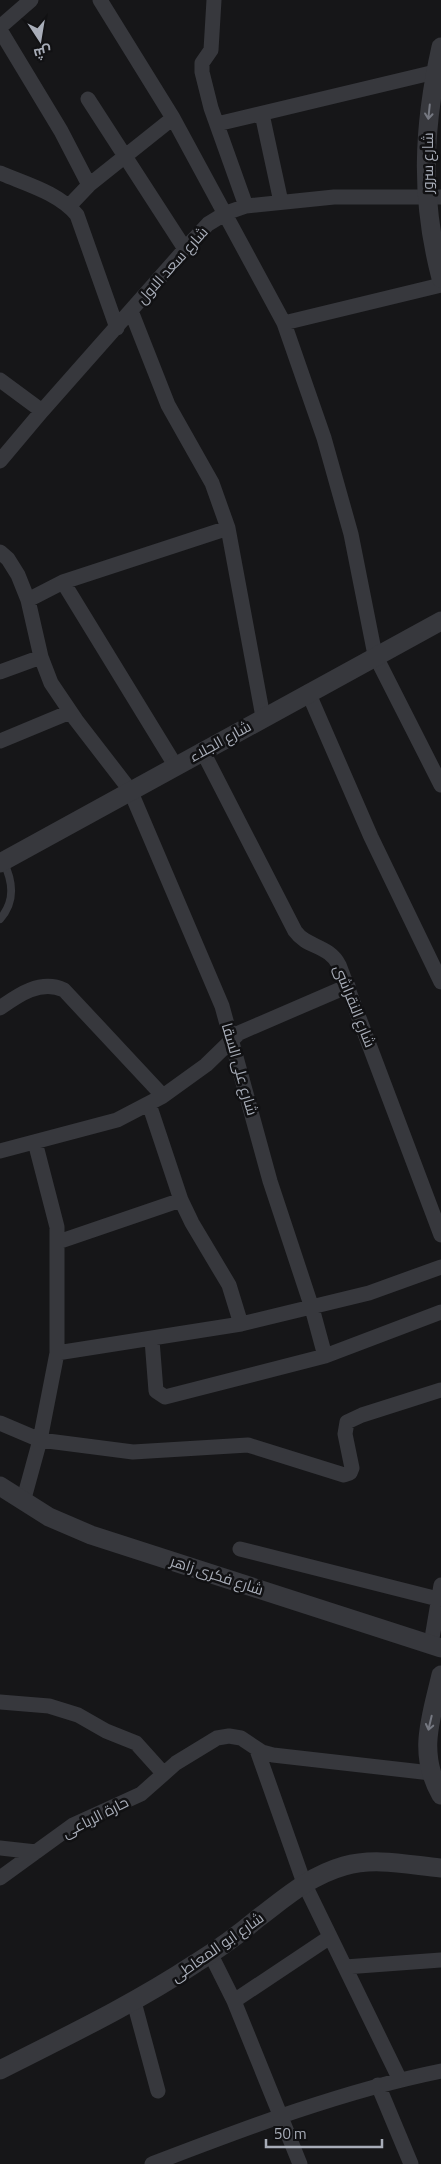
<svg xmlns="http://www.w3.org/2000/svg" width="441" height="2164" viewBox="0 0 441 2164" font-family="'Titillium Web',Cairo,sans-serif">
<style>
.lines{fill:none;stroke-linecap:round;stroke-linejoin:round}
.service{stroke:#37383d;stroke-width:8}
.minor{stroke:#37383d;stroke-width:15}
.tertiary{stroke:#37383d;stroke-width:19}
.oneway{stroke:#757881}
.labels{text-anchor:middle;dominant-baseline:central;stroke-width:5;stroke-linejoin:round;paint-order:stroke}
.street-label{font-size:15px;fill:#a8adb8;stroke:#111113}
</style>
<rect width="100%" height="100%" fill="#161618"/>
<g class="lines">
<path class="service" d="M0,919c16,-18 13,-38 3,-58"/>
<path class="minor" d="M100,0l73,118 111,205 40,115 27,96 24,121 66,130
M214,0l-3,50 -9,13v9l9,36 35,98
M0,27l31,-27
M0,30l61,101 28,54
M88,99l97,150
M262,114l19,88
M217,124l218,-52
M0,173c26,11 59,20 77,42l40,113
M69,206l20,-21 84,-67
M131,311l37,94 44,78 16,45 35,189
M284,323l157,-38
M0,380l42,31
M0,461l42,-50 152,-172 14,-15 18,-11 20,-7 88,-9h107
M0,552l8,7 10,16 10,25 13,57 10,26 25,37 54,70 92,216 48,175 42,127 13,48
M63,582l112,183
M28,600l35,-18 165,-54
M0,672l41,-15
M308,692l63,145 70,145
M0,741l70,-29
M202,750l93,181c12,17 34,14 44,34l102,270
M0,1008c18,-13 41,-29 64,-18l99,106
M149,1104l32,96 11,23 37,62 12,39
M0,1151l117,-31 46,-24 43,-31 33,-32 109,-47
M58,1242l123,-42
M152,1340l4,51 9,6 160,-41 116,-44
M57,1353l184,-29 128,-31 72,-26
M0,1423l40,17 93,12 115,-7 96,30 6,-2 2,-5 -7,-34 2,-12 15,-7 79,-25
M23,1502l17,-62 17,-87v-126l-22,-85
M240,1549l198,50
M431,1644l10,-59
M0,1702l49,4 29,9 28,16 30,12 27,30
M257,1750l47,133 96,197
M0,1848l36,4
M0,1878l73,-53 68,-31 35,-31 41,-25 12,-2 12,2 21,14 11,3 158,18
M210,1953l24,48 66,163
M345,1967l96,-7
M234,2001l96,-64
M134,2002l24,89
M378,2085l33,79
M152,2164c94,-36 190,-73 289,-93"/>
<path class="tertiary" d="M441,47c-18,80 -21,151 0,231
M0,863l441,-242
M0,1486l49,31 42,18 350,113
M441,1675c-10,43 -24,78 0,120
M0,2070c67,-34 134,-66 196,-107 21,-13 42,-28 61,-44 28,-21 52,-43 87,-53 31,-9 65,-1 97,2"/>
</g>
<defs><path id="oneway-shaft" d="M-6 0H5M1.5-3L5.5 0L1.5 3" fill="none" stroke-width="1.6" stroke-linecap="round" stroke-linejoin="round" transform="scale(1.25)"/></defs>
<g class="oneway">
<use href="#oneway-shaft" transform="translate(429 112) rotate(96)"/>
<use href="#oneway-shaft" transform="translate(430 1723) rotate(103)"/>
</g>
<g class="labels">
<g class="street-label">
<text transform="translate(427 163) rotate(-90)">شارع سرور</text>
<text transform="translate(172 265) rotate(-48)">شارع سعد الاول</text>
<text transform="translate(220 741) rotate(-29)">شارع الجلاء</text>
<text transform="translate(355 1006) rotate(68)">شارع النقراشى</text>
<text transform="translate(240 1069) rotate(74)">شارع على السقا</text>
<text transform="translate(217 1575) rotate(18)">شارع فكرى زاهر</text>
<text transform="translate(95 1817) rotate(-27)">حارة الرباعى</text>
<text transform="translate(217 1947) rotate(-35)">شارع ابو المعاطى</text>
</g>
</g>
<g transform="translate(40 40) rotate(168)" stroke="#111113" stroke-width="4" paint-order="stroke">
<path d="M0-4L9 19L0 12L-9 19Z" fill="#a8adb8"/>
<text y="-8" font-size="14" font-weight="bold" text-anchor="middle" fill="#a8adb8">ش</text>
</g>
<path d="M266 2139v8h116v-8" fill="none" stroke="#a8adb8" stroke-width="2.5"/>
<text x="274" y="2139" font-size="15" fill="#a8adb8" stroke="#111113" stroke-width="4" paint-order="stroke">50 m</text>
</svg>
